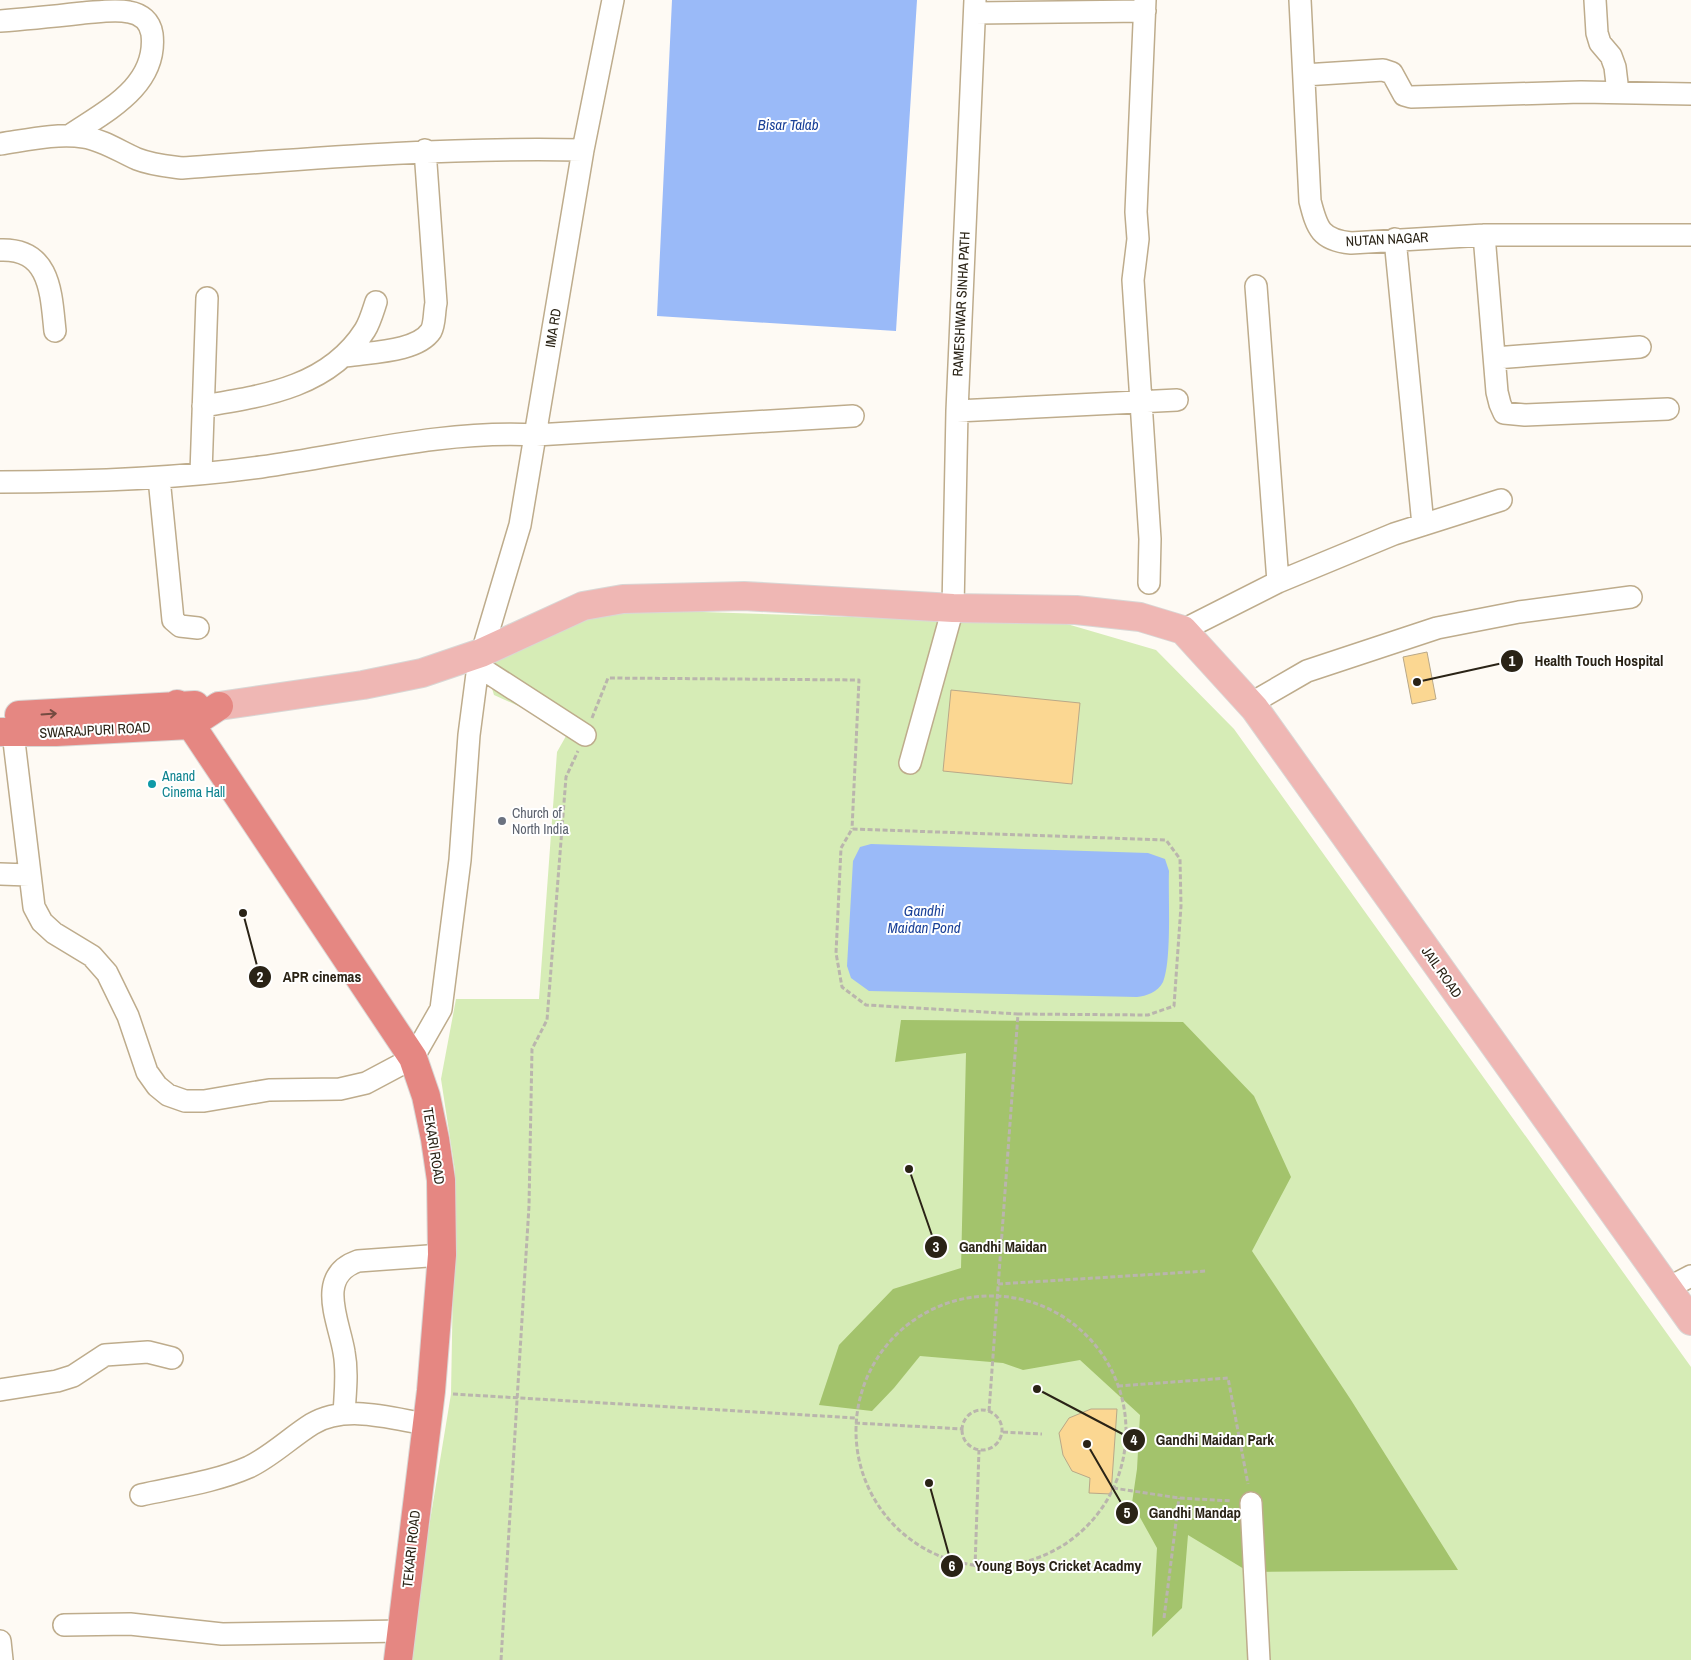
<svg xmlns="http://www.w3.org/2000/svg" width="1691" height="1660" viewBox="0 0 1691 1660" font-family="'Archivo Narrow',sans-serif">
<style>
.green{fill:#d6ecb6}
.forest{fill:#a3c36c}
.water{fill:#9abaf8}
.building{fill:#fbd792;stroke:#b9a888}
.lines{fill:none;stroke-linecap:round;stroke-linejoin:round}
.minor-casing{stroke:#beac8c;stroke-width:24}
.major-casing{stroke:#d9d7d5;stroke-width:30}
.highway-casing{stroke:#d9d7d5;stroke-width:30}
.path{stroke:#bab5ad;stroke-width:3;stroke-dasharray:5 2.5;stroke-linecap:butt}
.minor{stroke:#fff;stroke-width:21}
.major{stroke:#efb7b4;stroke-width:28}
.highway{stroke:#e58782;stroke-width:28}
.oneway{stroke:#754b41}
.culture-dot{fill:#0f9aa8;stroke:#fff;stroke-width:2}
.worship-dot{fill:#6b7280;stroke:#fff;stroke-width:2}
.labels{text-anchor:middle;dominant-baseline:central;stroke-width:4;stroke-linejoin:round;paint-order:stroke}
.street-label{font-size:14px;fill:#2a2316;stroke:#fff}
.culture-label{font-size:14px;fill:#0d838f;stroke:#fff;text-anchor:start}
.worship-label{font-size:14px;fill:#5b616d;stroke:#fff;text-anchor:start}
.water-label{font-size:15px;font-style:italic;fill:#1a4198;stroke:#fff}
.leader{fill:none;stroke:#2a2316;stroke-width:2}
.callout-dot{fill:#2a2316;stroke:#fff;stroke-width:2}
.mark-label{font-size:15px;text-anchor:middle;font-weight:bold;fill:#fff}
.callout-label{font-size:15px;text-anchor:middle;font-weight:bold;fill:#2a2316;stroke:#fff;stroke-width:4;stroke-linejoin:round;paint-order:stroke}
</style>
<rect width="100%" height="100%" fill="#fefaf4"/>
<path class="green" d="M610,609l457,15 89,26 78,79 457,638v293h-1284l44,-266 4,-223 -14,-92 15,-80h83l18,-247 13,-23 -76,-34 -13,-42z"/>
<path class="forest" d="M901,1020l282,2 71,74 37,81 -39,74 99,149 107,170 -209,2 -61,-37 -6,73 -30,29 5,-89 -25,-45 5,-34 3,-54 -60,-55 -57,10 -20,-7 -83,-7 -26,32 -22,23 -53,-6 20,-60 54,-56 68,-21 5,-215 -71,9z"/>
<path class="water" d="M672,0h245l-21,331 -239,-15z
M871,844l277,9 17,6 4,12c-1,26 3,89 -6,111 -5,10 -17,14 -26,15l-268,-6 -18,-13 -4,-12 6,-105 7,-14z"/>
<path class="building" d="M1427,652l9,47 -24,5 -9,-47z
M951,690l129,13 -8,81 -129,-13z
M1091,1409h26l-6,85 -22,-1 1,-15 -18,-7 -9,-16 -4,-22 10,-15z"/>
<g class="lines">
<defs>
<path id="minor" d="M1145,0l-9,212 2,27 -5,41 17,259 -1,44
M1300,0l10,201c7,28 11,39 41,42l133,-8h207
M1595,0l2,33 3,10 11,13 4,11 3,25
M975,13l170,-2
M0,21c28,-2 56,-5 83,-8 15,-1 32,-4 46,-1 12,2 21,9 23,22 6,52 -46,77 -83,102
M1304,75l79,-5 9,3 12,22 7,2 170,-5 110,2
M0,144c27,-4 56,-11 84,-7 19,3 35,14 53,22 15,6 29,7 45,9 134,-10 267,-21 401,-18
M1484,235l13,157 3,12 4,9 21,2 143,-6
M1395,239l28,286
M0,250c51,-2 51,44 55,81
M1256,286l22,296
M346,356c24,-4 71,-4 85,-25 4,-7 3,-19 5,-28l-11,-153
M1495,358l145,-11
M203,406c61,-10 126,-19 162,-76 5,-8 8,-19 11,-28
M957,411l220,-11
M201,473l6,-175
M159,478l14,142 7,6 18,2
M0,482c87,0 175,-3 261,-15 92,-13 182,-37 275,-32l317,-19
M1183,630l95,-48 116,-48 107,-34
M478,666l107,69
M1250,704l57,-33 130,-43 82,-16 112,-15
M13,733l21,174 8,15 12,11 38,23 15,17 21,43 19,56 10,14 11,9 17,6h19l65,-11 71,-1 26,-6 47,-25 28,-49 19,-149 9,-125 9,-69 42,-141 63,-375 30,-150
M910,763l43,-155 4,-197 18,-411
M0,874l29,1
M1668,1288l23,-12
M0,1390l57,-9 16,-5 32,-21 43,-3 24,6
M344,1414c1,-20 4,-41 0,-62 -5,-31 -29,-76 14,-91l84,-6
M141,1495c36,-8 74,-13 108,-28 23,-11 42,-30 63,-43 33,-20 78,-6 113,0
M1251,1503l8,157
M64,1625l66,-1 92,10 180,-3
M0,1641l2,19"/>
<path id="major" d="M219,706l144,-21 59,-12 59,-20 102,-47 40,-7 121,-3 209,12 123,2 64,7 43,13 72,79 436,612"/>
<path id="highway" d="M177,704l236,354 13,38 9,43 6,41 1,75 -11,136 -33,269
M19,715l176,-10
M0,732h56l134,-7 29,-19"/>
</defs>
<use href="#minor" class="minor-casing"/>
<use href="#major" class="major-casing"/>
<use href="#highway" class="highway-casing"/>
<path class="path" d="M592,718l16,-40 251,2 -7,149
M998,1284l209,-13
M856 1431a135 135 0 1 1 270 0a135 135 0 1 1-270 0Z
M1118,1386l110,-8 20,106
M453,1394l403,24
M962 1430a20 20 0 1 1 40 0a20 20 0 1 1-40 0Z
M989,1411l29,-397 -152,-9 -24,-18 -6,-34 5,-105 11,-19 314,11 14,19 1,47 -7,100 -26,9 -130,-1
M855,1423l108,6
M1003,1432l39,2
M1113,1488l66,10 53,3
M975,1567l4,-117
M1164,1618l15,-120
M501,1660l28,-454 3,-157 15,-29 19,-243 12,-26"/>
<use href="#minor" class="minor"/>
<use href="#major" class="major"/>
<use href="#highway" class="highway"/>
</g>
<defs><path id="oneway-shaft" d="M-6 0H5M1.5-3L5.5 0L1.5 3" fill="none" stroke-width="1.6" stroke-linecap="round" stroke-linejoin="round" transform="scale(1.25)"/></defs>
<use class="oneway" href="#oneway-shaft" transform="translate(49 714) rotate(-4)"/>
<circle class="culture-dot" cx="152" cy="784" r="5"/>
<circle class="worship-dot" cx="502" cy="821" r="5"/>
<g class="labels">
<g class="street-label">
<text transform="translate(1387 239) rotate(-3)">NUTAN NAGAR</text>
<text transform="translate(961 304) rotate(-87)">RAMESHWAR SINHA PATH</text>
<text transform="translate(553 328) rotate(-81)">IMA RD</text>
<text transform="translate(95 730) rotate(-3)">SWARAJPURI ROAD</text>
<text transform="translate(1442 972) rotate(55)">JAIL ROAD</text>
<text transform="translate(434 1146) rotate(81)">TEKARI ROAD</text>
<text transform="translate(411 1549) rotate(-84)">TEKARI ROAD</text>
</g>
<g class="culture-label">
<text x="162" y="776">Anand<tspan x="162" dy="16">Cinema Hall</tspan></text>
</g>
<g class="worship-label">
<text x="512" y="813">Church of<tspan x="512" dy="16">North India</tspan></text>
</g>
<g class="water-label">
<text x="788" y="124">Bisar Talab</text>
<text x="924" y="910">Gandhi<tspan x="924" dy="17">Maidan Pond</tspan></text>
</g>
</g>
<path class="leader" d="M1417 682L1512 661M243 913L260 977M909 1169L936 1247M1037 1389L1134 1440M1087 1444L1127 1513M929 1483L952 1566"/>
<g class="callout-dot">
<circle cx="1417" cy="682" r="5"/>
<circle cx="243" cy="913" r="5"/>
<circle cx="909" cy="1169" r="5"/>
<circle cx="1037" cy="1389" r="5"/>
<circle cx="1087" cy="1444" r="5"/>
<circle cx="929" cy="1483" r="5"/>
<circle cx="1512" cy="661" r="12"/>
<circle cx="260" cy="977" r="12"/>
<circle cx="936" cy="1247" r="12"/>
<circle cx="1134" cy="1440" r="12"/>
<circle cx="1127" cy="1513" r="12"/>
<circle cx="952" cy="1566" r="12"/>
</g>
<g class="mark-label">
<text x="1512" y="666">1</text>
<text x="260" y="982">2</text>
<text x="936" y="1252">3</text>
<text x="1134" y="1445">4</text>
<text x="1127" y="1518">5</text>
<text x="952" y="1571">6</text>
</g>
<g class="callout-label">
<text x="1599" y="666">Health Touch Hospital</text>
<text x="322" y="982">APR cinemas</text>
<text x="1003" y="1252">Gandhi Maidan</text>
<text x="1215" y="1445">Gandhi Maidan Park</text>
<text x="1195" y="1518">Gandhi Mandap</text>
<text x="1058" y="1571">Young Boys Cricket Acadmy</text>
</g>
</svg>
